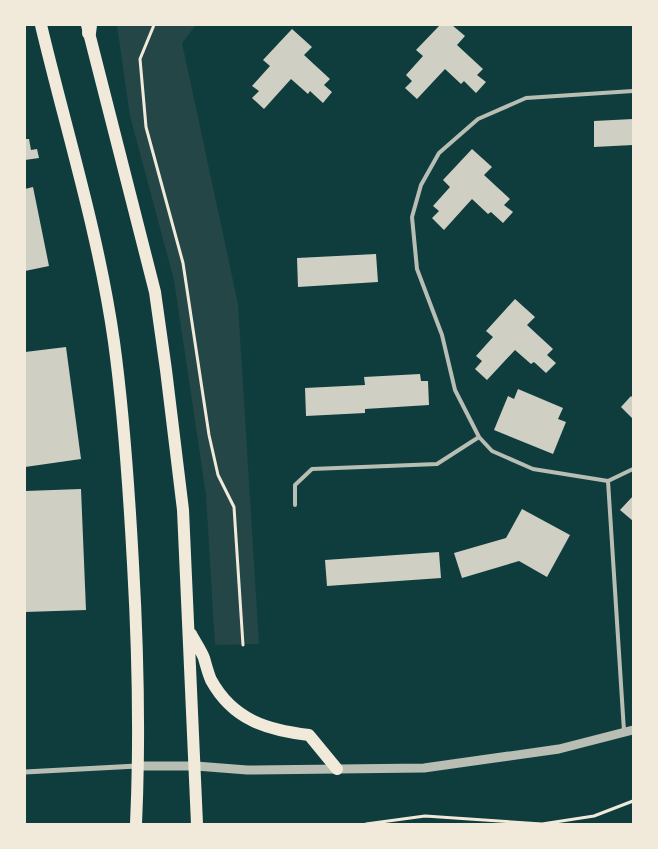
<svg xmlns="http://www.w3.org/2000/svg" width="658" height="849" viewBox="0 0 658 849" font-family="'Source Sans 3',sans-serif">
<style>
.green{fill:#244646}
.building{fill:#cfcfc3}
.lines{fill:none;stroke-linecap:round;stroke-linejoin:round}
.path{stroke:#f1e9da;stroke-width:3}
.service{stroke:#b8beb3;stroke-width:4}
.minor{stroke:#b8beb3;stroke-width:5}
.tertiary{stroke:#b8beb3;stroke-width:9}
.primary{stroke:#f1e9da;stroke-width:12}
.trunk{stroke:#f1e9da;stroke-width:14}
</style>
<rect width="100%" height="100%" fill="#0f3d3e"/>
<path class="green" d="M117,25h79l-14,18 56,261 21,340 -44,1 -9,-150 -32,-215 -44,-164z"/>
<path class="building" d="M440,25h12l13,11 -8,9 26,24 -6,6 9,7 -10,11 -12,-12 -3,3 -16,-15 -28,30 -12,-11 7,-7 -6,-6 17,-19 -7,-6z
M292,29l20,18 -8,8 26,24 -6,6 8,7 -9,11 -13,-12 -2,3 -17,-15 -27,30 -12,-11 7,-7 -7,-5 18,-20 -7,-6z
M633,119v26l-39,2v-26z
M25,139h4l2,11 6,-1 2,9 -14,2z
M472,149l20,18 -8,8 26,24 -6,6 9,7 -10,11 -12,-11 -3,2 -16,-15 -28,31 -12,-12 7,-7 -6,-5 17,-19 -7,-7z
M33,187l16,79 -24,5v-82z
M376,254l2,28 -80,5 -1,-29z
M515,299l20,18 -8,8 26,24 -6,6 9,8 -10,10 -12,-11 -3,2 -16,-14 -28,30 -12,-11 7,-8 -6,-5 17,-19 -7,-6z
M66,347l15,112 -56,8v-115z
M420,374l1,7h7l1,24 -64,4v4l-59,3 -1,-28 60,-3 -1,-8z
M518,389l45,19 -5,11 8,3 -13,32 -59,-24 14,-34 6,3z
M631,396l2,2v21l-12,-12z
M81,489l5,121 -61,2v-121z
M633,496v25l-13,-11z
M522,509l48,26 -23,42 -28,-16 -57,17 -8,-25 52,-15z
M439,552l2,26 -114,8 -2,-26z"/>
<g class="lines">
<path class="path" d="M154,25l-14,34 6,68 37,136 26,172 9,40 16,32 9,138
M366,824l59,-8 117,8 52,-8 39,-15"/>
<path class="service" d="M633,91l-107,7 -48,21 -39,34 -18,32 -9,32 5,52 25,66 13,55 24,47 13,14 41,18 75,12 25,-12
M608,481l16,250
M295,505v-20l17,-16 125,-5 42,-27"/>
<path class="minor" d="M25,772l112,-6"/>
<path class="tertiary" d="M138,766h58l51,4 177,-2 135,-19 74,-19"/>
<path class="primary" d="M41,25c25,105 58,210 73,317 10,73 15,148 19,222 5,87 7,173 3,260
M87,25l68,267 11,78 17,140 14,314
M191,634c4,8 10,16 13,24 2,7 4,15 7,22 22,40 56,50 98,55l28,34"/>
<path class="trunk" d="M89,33l1,-8"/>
</g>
<rect width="658" height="849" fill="none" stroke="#f1e9da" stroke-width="52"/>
</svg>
